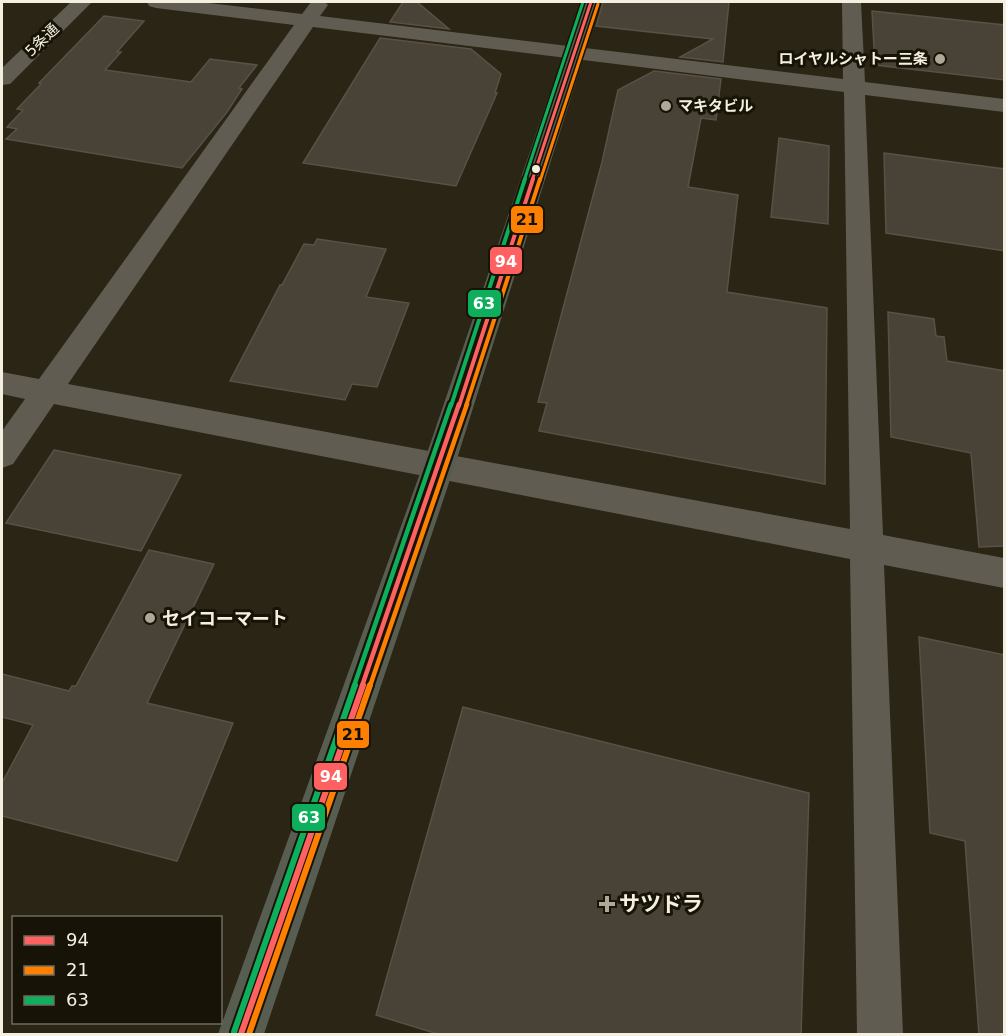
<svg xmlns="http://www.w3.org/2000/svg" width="1006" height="1036" viewBox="0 0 1006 1036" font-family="'DejaVu Sans','Noto Sans JP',sans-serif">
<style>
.building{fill:#494237;stroke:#595146;stroke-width:1.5}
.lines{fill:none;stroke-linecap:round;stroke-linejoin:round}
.minor{fill:#615c51;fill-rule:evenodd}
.highway{fill:#575e51;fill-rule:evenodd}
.bus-1-far3-casing{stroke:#171307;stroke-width:6}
.bus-1-far2-casing{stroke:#171307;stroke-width:8}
.bus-1-far1-casing{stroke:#171307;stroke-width:9}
.bus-1-casing{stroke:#171307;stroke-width:10}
.bus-2-far3-casing{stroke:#171307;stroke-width:6}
.bus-2-far2-casing{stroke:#171307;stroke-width:8}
.bus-2-far1-casing{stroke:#171307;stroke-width:9}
.bus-2-casing{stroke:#171307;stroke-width:10}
.bus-3-far3-casing{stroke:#171307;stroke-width:6}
.bus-3-far2-casing{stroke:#171307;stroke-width:8}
.bus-3-far1-casing{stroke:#171307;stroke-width:9}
.bus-3-casing{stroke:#171307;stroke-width:10}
.bus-1-far3{stroke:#ff6060;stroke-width:3}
.bus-1-far2{stroke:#ff6060;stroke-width:4}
.bus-1-far1{stroke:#ff6060;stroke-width:4.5}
.bus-1{stroke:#ff6060;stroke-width:6}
.bus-2-far3{stroke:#ff8000;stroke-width:3}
.bus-2-far2{stroke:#ff8000;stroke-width:4}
.bus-2-far1{stroke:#ff8000;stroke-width:4.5}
.bus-2{stroke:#ff8000;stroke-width:6}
.bus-3-far3{stroke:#0daf5c;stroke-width:3}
.bus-3-far2{stroke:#0daf5c;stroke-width:4}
.bus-3-far1{stroke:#0daf5c;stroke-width:4.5}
.bus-3{stroke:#0daf5c;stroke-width:6}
.poi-dot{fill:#aea899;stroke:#171307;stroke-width:2}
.bus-dot{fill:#f5efdf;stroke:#171307;stroke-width:2}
.labels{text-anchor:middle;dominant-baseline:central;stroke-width:6;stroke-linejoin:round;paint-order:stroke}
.far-street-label{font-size:15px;fill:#f5efdf;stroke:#171307}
.far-poi-label{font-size:15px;font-weight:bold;fill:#f5efdf;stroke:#171307;text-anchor:end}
.poi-label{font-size:18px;font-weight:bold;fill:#f5efdf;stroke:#171307;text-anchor:start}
.near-poi-label{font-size:21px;font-weight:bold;fill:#f5efdf;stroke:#171307;text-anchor:start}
.line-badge{stroke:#171307;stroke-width:2}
.badge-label{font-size:16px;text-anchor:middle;font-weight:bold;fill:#fff}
.pale-badge-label{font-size:16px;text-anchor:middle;font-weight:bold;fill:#111}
</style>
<rect width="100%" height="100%" fill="#2b2516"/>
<path class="building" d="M403,2h14l32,27 -59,-7z
M603,2h126l-6,60 -43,-5 33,-18 -117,-13z
M872,11l133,14v55l-130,-15z
M104,16l40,5 -27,31h4l-16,18 86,12 19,-23 47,6 -18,23 3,1 -15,23 -45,56 -176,-29 11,-10 -10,-2 16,-17 -6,-1 24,-25 -2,-1z
M380,38l91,11 30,25 -6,19h2l-41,93 -153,-23z
M654,71l67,8 -5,41 -15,-2 -13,69 50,8 -11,97 100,16 -2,176 -286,-53 8,-28 -9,-1 64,-240 16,-72z
M779,138l50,8 -1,78 -57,-7z
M884,153l121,16v82l-119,-18z
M317,239l69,10 -20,48 43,6 -32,84 -25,-3 -7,16 -115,-19 50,-96h2l22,-41 10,1z
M888,312l46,7 2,17 8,1 3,24 58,10v175l-26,1 -8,-94 -80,-16z
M54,450l127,25 -40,76 -135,-28z
M149,550l65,14 -67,139 86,20 -56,138 -175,-45v-33l31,-58 -31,-8v-43l67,17 3,-5h4z
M919,637l86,18v380h-26l-14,-194 -35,-8z
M463,707l346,86 -8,242h-360l-65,-20z"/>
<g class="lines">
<path class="minor" d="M71,2h21l-82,82 -8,1v-17z
M147,2h53l102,12 9,-12h14l3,3 -8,11 523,63 -1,-77h19l4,80 139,17v13l-139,-17 18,440 121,23v30l-120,-23 19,469h-46l-7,-475 -796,-155 -41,60 -11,4v-37l23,-32 -23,-5v-22l37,7 255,-354 -138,-17 -7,-2zM313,27l531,65 6,437 -782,-145z"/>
<path class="highway" d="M581,2h20l-146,463 -191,569h-46l205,-569z"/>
<defs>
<path id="bus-1-far3" d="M532,181l59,-179"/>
<path id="bus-1-far2" d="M459,406l74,-227"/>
<path id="bus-1-far1" d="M362,686l97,-282"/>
<path id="bus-1" d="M241,1034l122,-349"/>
<path id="bus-2-far3" d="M540,181l58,-177"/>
<path id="bus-2-far2" d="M466,406l74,-227"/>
<path id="bus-2-far1" d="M370,686l97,-282"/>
<path id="bus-2" d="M249,1034l121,-349"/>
<path id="bus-3-far3" d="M524,181l59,-179"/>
<path id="bus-3-far2" d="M451,406l74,-227"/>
<path id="bus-3-far1" d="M354,686l97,-282"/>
<path id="bus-3" d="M234,1032l121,-347"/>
</defs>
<use href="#bus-1-far3" class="bus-1-far3-casing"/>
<use href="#bus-1-far2" class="bus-1-far2-casing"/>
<use href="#bus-1-far1" class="bus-1-far1-casing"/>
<use href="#bus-1" class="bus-1-casing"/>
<use href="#bus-2-far3" class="bus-2-far3-casing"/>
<use href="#bus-2-far2" class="bus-2-far2-casing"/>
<use href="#bus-2-far1" class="bus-2-far1-casing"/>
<use href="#bus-2" class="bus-2-casing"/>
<use href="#bus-3-far3" class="bus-3-far3-casing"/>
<use href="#bus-3-far2" class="bus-3-far2-casing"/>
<use href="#bus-3-far1" class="bus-3-far1-casing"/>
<use href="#bus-3" class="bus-3-casing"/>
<use href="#bus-1-far3" class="bus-1-far3"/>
<use href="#bus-1-far2" class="bus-1-far2"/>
<use href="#bus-1-far1" class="bus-1-far1"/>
<use href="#bus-1" class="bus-1"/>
<use href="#bus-2-far3" class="bus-2-far3"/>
<use href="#bus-2-far2" class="bus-2-far2"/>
<use href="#bus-2-far1" class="bus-2-far1"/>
<use href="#bus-2" class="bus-2"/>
<use href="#bus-3-far3" class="bus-3-far3"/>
<use href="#bus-3-far2" class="bus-3-far2"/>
<use href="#bus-3-far1" class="bus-3-far1"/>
<use href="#bus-3" class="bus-3"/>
</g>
<g class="poi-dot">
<circle cx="940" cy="59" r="6"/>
<circle cx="666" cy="106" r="6"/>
<circle cx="150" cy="618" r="6"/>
<path d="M604 895h6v6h6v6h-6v6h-6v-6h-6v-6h6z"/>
</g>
<circle class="bus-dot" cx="536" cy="169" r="5"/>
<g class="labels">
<g class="far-street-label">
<text transform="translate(42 40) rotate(-44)">5条通</text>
</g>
<g class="far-poi-label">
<text x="928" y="59">ロイヤルシャトー三条</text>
<text x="678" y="106" text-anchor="start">マキタビル</text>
</g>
<g class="poi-label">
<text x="162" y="618">セイコーマート</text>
</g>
<g class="near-poi-label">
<text x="619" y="904">サツドラ</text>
</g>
</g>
<g class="line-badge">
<rect x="510" y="205" width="34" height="29" rx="6" fill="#ff8000"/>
<rect x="489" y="246" width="34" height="29" rx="6" fill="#ff6060"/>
<rect x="467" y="289" width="35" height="29" rx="6" fill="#0daf5c"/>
<rect x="336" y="720" width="34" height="29" rx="6" fill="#ff8000"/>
<rect x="313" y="762" width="35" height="29" rx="6" fill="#ff6060"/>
<rect x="291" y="803" width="35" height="29" rx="6" fill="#0daf5c"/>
</g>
<g class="badge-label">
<text x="506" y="267">94</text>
<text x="484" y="309">63</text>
<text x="331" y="782">94</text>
<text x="309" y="823">63</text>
</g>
<g class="pale-badge-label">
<text x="527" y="225">21</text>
<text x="353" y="740">21</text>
</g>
<rect width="1006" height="1036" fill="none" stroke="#f5efdf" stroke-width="6"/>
<rect x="12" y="916" width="210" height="108" fill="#171307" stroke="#706b5d" stroke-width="1.5"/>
<rect x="24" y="936" width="30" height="9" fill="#ff6060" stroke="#706b5d" stroke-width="1.5"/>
<text x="66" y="946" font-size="18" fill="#f5efdf">94</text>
<rect x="24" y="966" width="30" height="9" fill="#ff8000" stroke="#706b5d" stroke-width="1.5"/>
<text x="66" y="976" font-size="18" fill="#f5efdf">21</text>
<rect x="24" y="996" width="30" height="9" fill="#0daf5c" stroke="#706b5d" stroke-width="1.5"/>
<text x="66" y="1006" font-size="18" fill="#f5efdf">63</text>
</svg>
